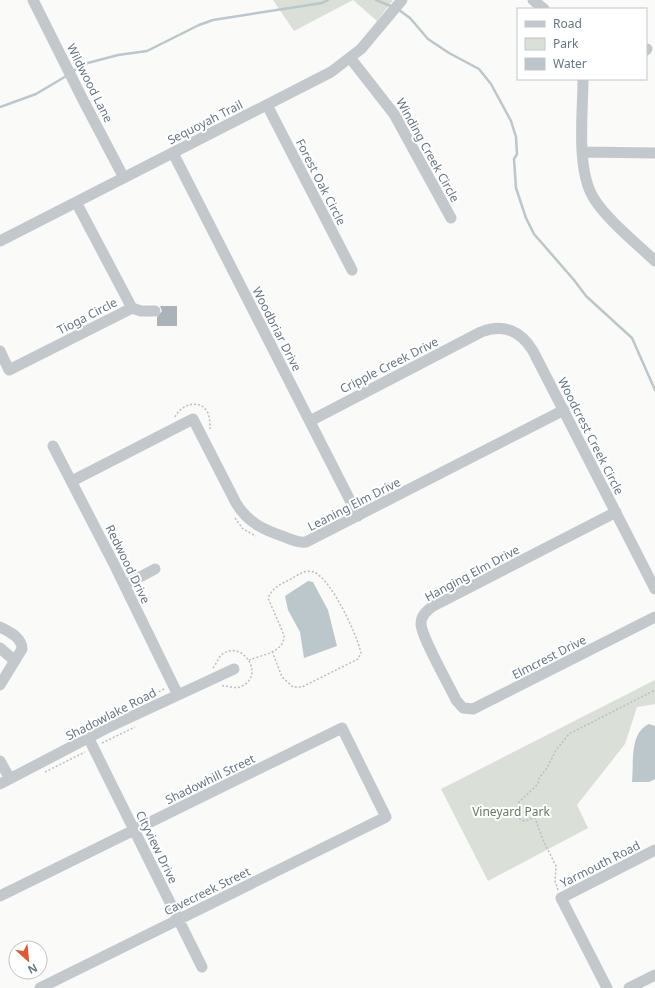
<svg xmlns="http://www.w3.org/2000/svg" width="655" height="988" viewBox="0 0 655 988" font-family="'Noto Sans',sans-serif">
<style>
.green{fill:#dadfd7}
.water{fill:#bbc7cb}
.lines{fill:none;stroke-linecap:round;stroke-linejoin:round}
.stream{stroke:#bbc7cb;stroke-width:2.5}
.building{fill:#aab3b9}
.path{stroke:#bbbfc2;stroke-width:1.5;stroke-dasharray:2 2;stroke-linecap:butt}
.minor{stroke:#c3c8cc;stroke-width:11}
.labels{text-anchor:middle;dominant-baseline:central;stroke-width:4;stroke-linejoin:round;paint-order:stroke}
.street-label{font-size:12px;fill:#657683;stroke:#fff}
.park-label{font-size:12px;fill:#687a64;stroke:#fff}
</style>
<rect width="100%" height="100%" fill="#fafaf8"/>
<path class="green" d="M273,0h120l-16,21 -24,-21 -59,31z
M655,680v24l-18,3 -12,37 -48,61 11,23 -100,53 -47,-92z"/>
<path class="water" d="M308,581l5,1 15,28 9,36 -33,12 -4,-26 -12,-22 -3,-14z
M649,724l6,2v53l-6,3h-17c2,-19 -3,-49 17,-58z"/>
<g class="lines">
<path class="stream" d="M376,0l17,7
M399,10l11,8 18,21 21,14 30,16 12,15 20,37 5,16 1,17 -3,5 2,29 10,30 8,16 40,46 12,16 46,42 23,52
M72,72l12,-8 34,-9 29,-4 52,-26 14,-5 109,-17 6,-3
M0,107l36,-13 32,-19"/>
</g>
<path class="building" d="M160,306h17v20h-20v-9l5,-6z"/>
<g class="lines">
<path class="path" d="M175,417c6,-13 26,-19 33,-4 2,5 2,11 2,16
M235,518l8,11 13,7
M249,660c13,-5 36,-8 35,-25l-16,-37c5,-11 13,-14 23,-19 7,-4 14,-10 23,-7 18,8 43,63 47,81l-3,6 -56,28h-9l-11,-10 -10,-26
M213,668c3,-4 5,-9 8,-13 21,-17 45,20 21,31 -7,4 -14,-1 -21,0
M141,701l23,-12
M102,743l33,-16
M45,772l40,-20
M558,890l-3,-9 1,-15 -13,-26 -8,-22 -11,3 -9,-5 4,-14 19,-18 1,-6 8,-10 9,-18 13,-16 86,-44"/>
<path class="minor" d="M33,0l49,98 42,80
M533,0l11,9
M646,50l1,-1
M351,59l43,55 57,104
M583,79c0,34 -7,89 10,118 13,22 43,46 62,64
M267,105l85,165
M583,152l72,1
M173,153l185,363
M0,241l331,-169 30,-23 41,-49
M132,308l9,3h14
M0,351l9,19 123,-62 -56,-106
M310,421l171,-89c23,-9 40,-1 52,19l122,238
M53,446l63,122 62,127
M72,481l121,-62 43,84c12,20 28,27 49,34 7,3 14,6 21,5l258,-132
M616,512l-183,94c-6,5 -12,9 -12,18 0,12 28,61 35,76l7,8 10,1 182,-92
M125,585l30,-16
M0,627c9,5 22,10 22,22l-22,36
M0,648l15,13
M89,739l113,228
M0,761l10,18
M0,784l109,-57 125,-58
M0,896l342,-168 44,89 -346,171
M607,988l-46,-90 94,-48
M629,988l26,-13"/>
</g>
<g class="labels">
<g class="street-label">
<text transform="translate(90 83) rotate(63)">Wildwood Lane</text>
<text transform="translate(205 122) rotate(-27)">Sequoyah Trail</text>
<text transform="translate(428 150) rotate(61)">Winding Creek Circle</text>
<text transform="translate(321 182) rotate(63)">Forest Oak Circle</text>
<text transform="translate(87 316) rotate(-27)">Tioga Circle</text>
<text transform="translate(277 329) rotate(63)">Woodbriar Drive</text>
<text transform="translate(389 365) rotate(-27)">Cripple Creek Drive</text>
<text transform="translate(591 436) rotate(63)">Woodcrest Creek Circle</text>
<text transform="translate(354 504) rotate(-27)">Leaning Elm Drive</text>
<text transform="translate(128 564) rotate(64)">Redwood Drive</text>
<text transform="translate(472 573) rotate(-28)">Hanging Elm Drive</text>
<text transform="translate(549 657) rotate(-27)">Elmcrest Drive</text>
<text transform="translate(111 714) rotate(-27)">Shadowlake Road</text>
<text transform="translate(210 779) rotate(-26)">Shadowhill Street</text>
<text transform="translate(157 847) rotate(64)">Cityview Drive</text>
<text transform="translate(600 864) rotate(-27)">Yarmouth Road</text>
<text transform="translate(207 891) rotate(-26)">Cavecreek Street</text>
</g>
<g class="park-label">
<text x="511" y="811">Vineyard Park</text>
</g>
</g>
<rect x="517" y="8" width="130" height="72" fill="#ffffff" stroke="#c1c8cd"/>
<rect x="525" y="21" width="20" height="6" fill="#c3c8cc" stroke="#c1c8cd"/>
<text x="553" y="28" font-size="12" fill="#657683">Road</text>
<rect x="525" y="38" width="20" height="12" fill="#dadfd7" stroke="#c1c8cd"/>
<text x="553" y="48" font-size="12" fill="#657683">Park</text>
<rect x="525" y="58" width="20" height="12" fill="#bbc7cb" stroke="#c1c8cd"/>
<text x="553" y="68" font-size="12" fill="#657683">Water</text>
<g transform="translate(28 960) rotate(153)"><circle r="19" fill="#ffffff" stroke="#c1c8cd"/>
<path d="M0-3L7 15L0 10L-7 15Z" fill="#e4572e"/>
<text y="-6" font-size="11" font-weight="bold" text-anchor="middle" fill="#657683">N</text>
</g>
</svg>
